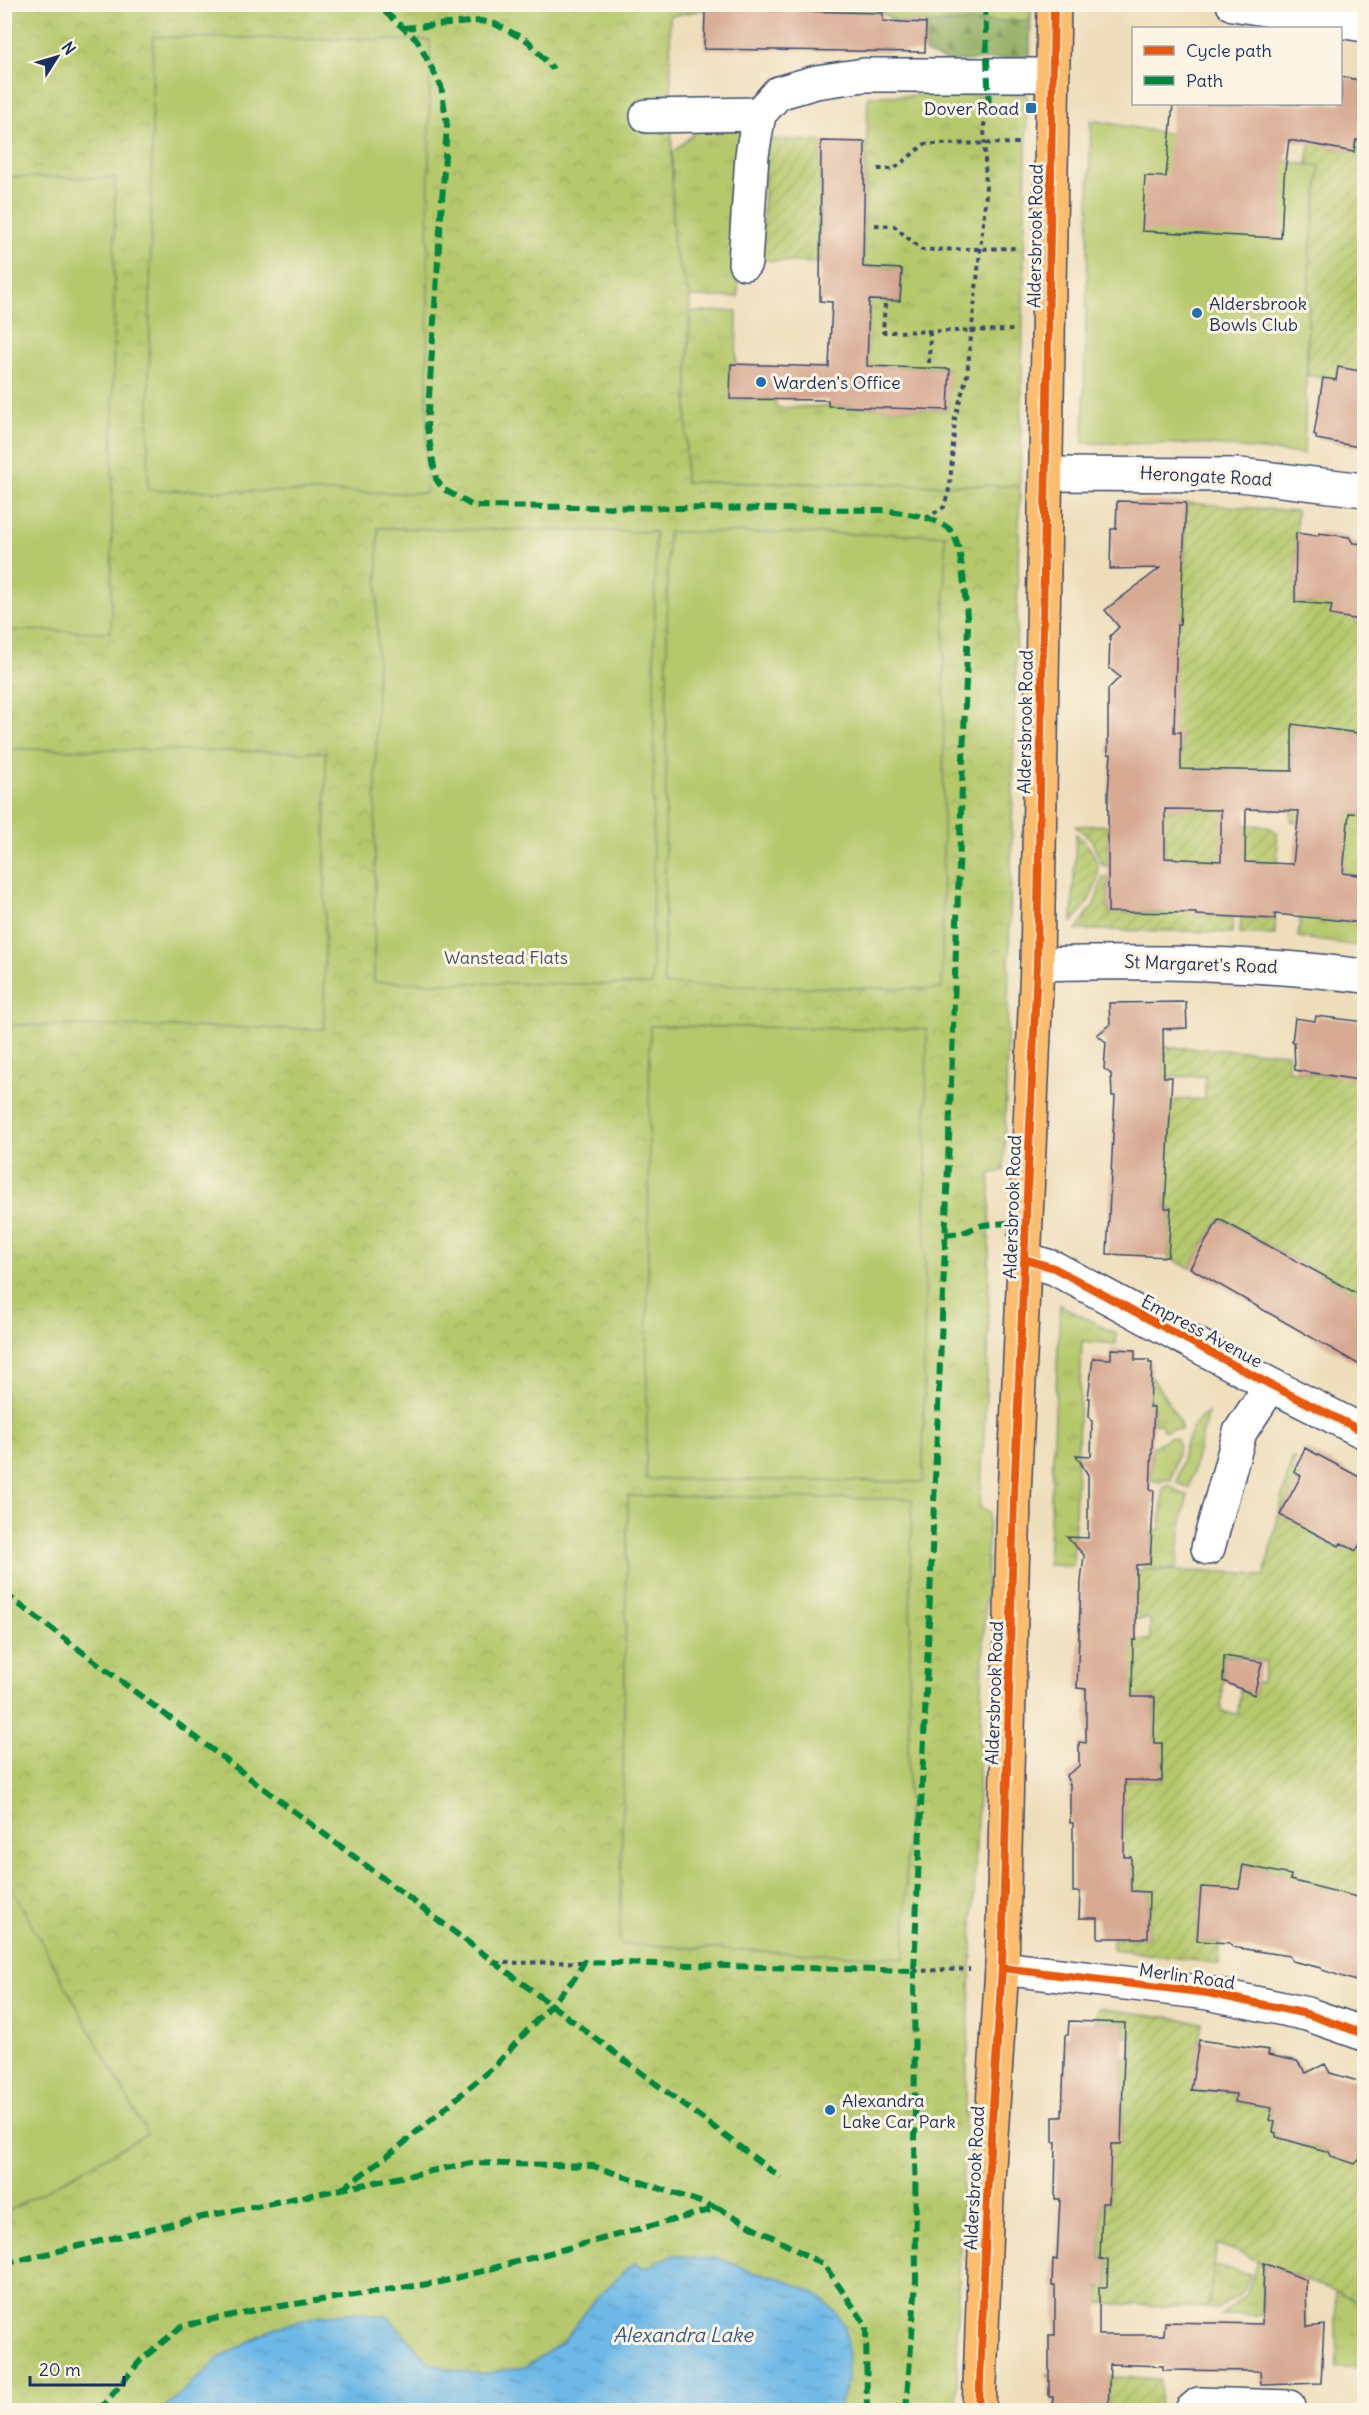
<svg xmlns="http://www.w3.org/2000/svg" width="1369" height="2415" viewBox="0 0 1369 2415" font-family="Delius,sans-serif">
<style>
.grass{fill:url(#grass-tufts);stroke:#687c65;stroke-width:1.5}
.forest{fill:url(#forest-firs);stroke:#566e5f;stroke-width:1.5}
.park{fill:url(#park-crowns);stroke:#687c65;stroke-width:1.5}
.garden{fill:url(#garden-furrows);stroke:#687c65;stroke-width:1.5;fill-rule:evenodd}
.pitch{fill:#b5c86c;stroke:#687c65;stroke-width:1.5}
.water{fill:url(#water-ripples);stroke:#4474a2;stroke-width:1.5}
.building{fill:#d7a992;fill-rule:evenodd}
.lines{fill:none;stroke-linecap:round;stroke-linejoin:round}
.minor-casing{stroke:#3b496c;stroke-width:36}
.major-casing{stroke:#3b496c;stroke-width:36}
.path{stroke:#3b496c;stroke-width:4;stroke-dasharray:4.5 4.5;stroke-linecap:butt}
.minor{stroke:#fff;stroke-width:33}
.major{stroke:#fcbd6e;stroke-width:33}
.quiet{stroke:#00873e;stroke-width:6;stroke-dasharray:12 6;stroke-linecap:butt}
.cycleway-casing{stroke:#fcf5e5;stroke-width:11}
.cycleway{stroke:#e8590c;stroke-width:8}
.poi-dot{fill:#1f6fb2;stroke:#fcf5e5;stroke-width:2}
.labels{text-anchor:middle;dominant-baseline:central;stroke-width:6;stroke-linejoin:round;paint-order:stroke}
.poi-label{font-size:18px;fill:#1b2f5e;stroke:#fcf5e5;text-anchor:start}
.street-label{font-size:18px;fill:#1b2f5e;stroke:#fcf5e5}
.park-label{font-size:18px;fill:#425562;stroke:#fcf5e5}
.water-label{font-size:20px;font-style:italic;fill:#345887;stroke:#fcf5e5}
</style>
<defs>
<pattern id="grass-tufts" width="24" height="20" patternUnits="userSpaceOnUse" patternTransform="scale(1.5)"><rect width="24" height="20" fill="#b5c86c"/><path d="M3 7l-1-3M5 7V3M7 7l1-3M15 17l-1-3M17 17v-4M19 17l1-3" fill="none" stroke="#9bac60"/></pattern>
<pattern id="forest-firs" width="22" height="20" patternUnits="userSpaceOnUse" patternTransform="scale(1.5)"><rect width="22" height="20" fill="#90ac60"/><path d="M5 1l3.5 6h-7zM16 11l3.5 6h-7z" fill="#758c52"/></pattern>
<pattern id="park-crowns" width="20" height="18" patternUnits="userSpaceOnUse" patternTransform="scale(1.5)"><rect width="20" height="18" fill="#b5c86c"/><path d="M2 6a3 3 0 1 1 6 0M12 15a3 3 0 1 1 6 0" fill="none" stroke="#9bac60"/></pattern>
<pattern id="garden-furrows" width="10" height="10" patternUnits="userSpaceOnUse" patternTransform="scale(1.5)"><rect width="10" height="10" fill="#b5c86c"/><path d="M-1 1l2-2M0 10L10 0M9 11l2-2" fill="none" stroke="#9bac60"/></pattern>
<pattern id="water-ripples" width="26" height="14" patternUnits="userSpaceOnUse" patternTransform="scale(1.5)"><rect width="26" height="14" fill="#6db8e6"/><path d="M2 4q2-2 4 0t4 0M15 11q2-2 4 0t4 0" fill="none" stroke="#5996be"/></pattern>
</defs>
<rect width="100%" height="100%" fill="#fcf5e5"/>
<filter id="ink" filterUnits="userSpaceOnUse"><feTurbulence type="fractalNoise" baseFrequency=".0167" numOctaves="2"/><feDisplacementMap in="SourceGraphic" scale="12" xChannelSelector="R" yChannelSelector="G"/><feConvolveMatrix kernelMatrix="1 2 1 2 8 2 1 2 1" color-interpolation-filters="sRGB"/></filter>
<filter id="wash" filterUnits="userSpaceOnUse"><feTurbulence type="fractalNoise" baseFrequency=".008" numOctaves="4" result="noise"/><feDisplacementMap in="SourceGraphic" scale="24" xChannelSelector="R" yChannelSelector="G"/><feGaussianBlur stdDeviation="1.35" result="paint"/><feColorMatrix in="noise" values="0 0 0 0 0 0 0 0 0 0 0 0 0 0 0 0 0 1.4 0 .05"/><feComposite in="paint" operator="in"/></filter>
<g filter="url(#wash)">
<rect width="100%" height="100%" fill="#eeddba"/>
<path class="grass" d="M1027,94l-7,392 -336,-4 6,-170 47,-1 -1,53h-5v35l44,1 2,8 51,-2 120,4 1,-41 -82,-3 2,-66 31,1 2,-32 -39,-2 5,-171z
M743,129l-5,168h-48l-17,-51 -1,-93 26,-23z
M1291,810l73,4v62l-21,-3 4,-46 -56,-6z
M1306,872l1,45 57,6v24l-66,-10z
M1060,1305l56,29v10l-34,-3 -9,225 -25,-1z
M1151,1376l30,47v7l-10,-1 -6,2 -2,-1 -2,-6 -7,-1v-16l-7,-1z
M1208,1412l-19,76 -12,-5c6,-26 7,-55 31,-71z
M1170,1437l7,2 2,6 -8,35h-9l-1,2 -10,-1 1,-34z
M1166,1486h4l10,7 8,2 -5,20 -7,54 -33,1 1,-6h6l2,-32 8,-3 3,-40z
M1258,2261l6,2 -2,52h-41l25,-20z
M1214,2266l36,8 -7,18 -26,17 -9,-1z
M1335,2291l29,12v64l-27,1z"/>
<path class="forest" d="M1031,5l-1,52 -82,5 -23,-10 1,-29 -31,-2 -12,-8 -178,-4 -35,7 -241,-5z"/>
<path class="park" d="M5,5h1026l-1,15 -104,3 -31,-2 -12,-8 -178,-4 -35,7 3,230 17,51 -5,185 335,4 -16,684 -14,4 -2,181 -8,153 9,4 -32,810v88h-952z"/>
<path class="garden" d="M1315,118l12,29 26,5 3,-12 8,2v230l-26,-4 -3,17 -10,-2v-5l-18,-3 3,-124 10,-84 -13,-4z
M766,139l55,2 -2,122 -58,-3z
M1186,503l111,8 -2,91 17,2 3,-14 40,29 2,4 7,1v110l-72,-9v48l-71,50 46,3 10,7 1,31 -80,-4 -2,55 37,2 -1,16 -43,-2 -113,-1 18,-25 9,-27h5v34l57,1v-80l-57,-1v34h-5l-12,-27 -16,-13 46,-1 35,-16h26l-25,-30 24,-15v-31l-24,-1 3,-107h20l1,-36 -13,-21 16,1z
M1076,834c37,30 23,57 -4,88z
M1241,917l34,2v16l-35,-2z
M1163,1047l125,6v17l43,6 33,-5v241l-3,-16 -142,-77 -29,49 -22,-11 3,-49h-6l4,-108 36,-1v-23l-41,1z
M1292,1457l4,2 -5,11 10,6 -21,39 12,6 7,-13 30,13 -9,18 18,9 3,-5 15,8 4,-7 4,2v386l-35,-42 -9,-3 -33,17 3,-29 -46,-10 -1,42 -42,-19 -4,53 23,2 -1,21 -106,-15v-11h35l1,-46 -18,-1v-33h-11c6,-26 8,-53 -1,-78l43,1 -8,-38 1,-46h-23l-46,-58 64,1v-21h-14l-27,-50 141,4 1,2 13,1zM1224,1656l20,1 22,5 -4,20h-5l-3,13 -14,-6 -2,25 -17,-2z
M1098,2008l104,14 -10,68 44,4 -1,8 33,5 6,-10 -5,22 6,3 -2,10 3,1v4l88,25v-3v144l-147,-59 -9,64 -109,-5v-16h9v-27l-8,-1 2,-56h7l1,-24 -7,-36 18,1 3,-86h8v-21h-7v-14l-29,-1z
M1047,2374l113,5 -1,31h-51l1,-30 -61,-3z"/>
<path class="pitch" d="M153,37l277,3 -4,453 -278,-3z
M1091,120l79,14 115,27 35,6 -10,84 -6,203 -105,-10 -116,-1z
M5,177l110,1 -4,454 -106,-2z
M378,528l277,4 -3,453 -278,-3z
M668,532l277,3 -3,454 -278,-4z
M5,749l321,3 -2,277 -319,-4z
M650,1026l277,3 -4,453 -277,-3z
M628,1496l284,3 -7,459 -285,-14z
M5,1876l142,258 -142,79h-1z"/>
<path class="water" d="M673,2255l23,4 23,-1 34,14 27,6 33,14 18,15 14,19 2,17 1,25 -3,23 -8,19h-675l60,-54 52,-28 44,-12 40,-4 30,5 42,46 26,8 25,3 44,-7 38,-25 31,-41 31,-31 10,-7 9,5z"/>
<g id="blocks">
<path class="building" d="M705,9l178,4v8l43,2 -1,29 -221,-3z
M1341,77l24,4v61l-9,-2 -2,12 -65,-12 -5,38 -3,60 -139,-7 3,-55 21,1 7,-73h168z
M821,141l44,1 -2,125 39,2 -2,32 -31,-1 -2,66 83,3 -2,41 -120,-4v-6l-98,-1 1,-35 98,3 3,-65 -12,-1z
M1338,367l27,5v76l-49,-9v-4h-2l9,-57 13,2z
M1117,501l69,2 -6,122h-3l-3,107h7v37l111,2v-47l73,10v80l-16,-1 -6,60 22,3v47l-90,-9v5l-79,-4v-2l-88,-1v-119l3,-39h-3v-65l12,-12 -11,-9 1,-32 9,-9 -14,-17 55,-42 -50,1 1,-40h5zM1165,809l56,1v51l-56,-3zM1246,809l53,2 -6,53 -48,-2z
M1296,533l22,3 1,-3 30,4 4,6 12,1v77l-35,-6 2,-10 -37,-3z
M1186,1002l1,26 -24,1 1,48h8l-7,131h6l-3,49 -61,-3 8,-158h-3l-1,-22 -7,-5 2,-27 -9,-7 13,-10 -1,-22z
M1316,1016l49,6v59l-70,-11 -1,-28h-2l3,-24 20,3z
M1219,1219l146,79v70l-175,-100z
M1111,1349l24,1v10h14v3h3l-2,44h4l-4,83h4l-4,74 -14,1v75h-3l-1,57h23l-1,46h8v38l-37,-1 -1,77h7v34l18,1 -1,46h-50v-20h-19l1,-26h-7v-69h-3v-38l-4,-9 13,-10v-24l7,1v-54l-9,-1 4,-106 3,-27 -17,-18 21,1v-63l-12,-20 15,1 1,-35 -3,-4 1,-19h-2l5,-40 18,1z
M1305,1448l60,32v56l-9,15 -15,-8 -2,3 -59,-31 21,-39 -7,-4z
M1224,1656l38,6 -8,33 -31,-14z
M1243,1865l48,10 -1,5 75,19v85l-43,-14 -1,-2 -29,-7 -3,-5 -56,-9 -3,-4 -33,-2 4,-54 38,2z
M1069,2021l56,2 -4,121h-10l-2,59h-7l-2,56 8,1 -1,27h-8v48h65l1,-13 97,2 2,-61 42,17 1,47 17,-2 -3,58 -60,2 -1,-14 -97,-1v-4l-53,-2 -2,46h-56l1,-13h-4v-62h6v-49h-3l1,-27 4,1 3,-61h-5l1,-57h-3v-25h9l3,-82h3z
M1199,2040l70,10 -1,5 29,6 9,12 19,-9 5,9 35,10v71l-10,10 -24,-8 -2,-4 -53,-15v-4l-3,-1 2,-10 -6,-2 3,-12 -37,-6 1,-8 -45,-4z"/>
</g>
</g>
<g filter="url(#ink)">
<use href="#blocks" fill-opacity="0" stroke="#3b496c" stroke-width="1.5"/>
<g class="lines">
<defs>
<path id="minor" d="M1233,4l131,21
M647,116l112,-2
M745,263l7,-108 7,-41 19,-21 38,-11 48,-7h188
M1046,474l194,1 124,15
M1037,964c109,-3 219,-2 327,12
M1025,1259l29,9 217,117 93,47
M1208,1548l32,-116 31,-47
M1002,1968l206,25 99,21 57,20
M1192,2410l7,-6 90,3"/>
<path id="major" d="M979,2410l8,-213 15,-229 12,-471 23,-533 17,-960"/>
</defs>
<use href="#minor" class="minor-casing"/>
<use href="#major" class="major-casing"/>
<path class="path" d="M878,169h16l31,-25 96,-1
M875,225l19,1 28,24 96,-2
M885,304l-2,28 134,-2
M929,363l1,-32
M926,518l18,-11 6,-21 5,-68 12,-43 19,-181 -2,-69 5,-14 7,-2
M496,1963l88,-1
M914,1971l56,-2"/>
<use href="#minor" class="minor"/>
<use href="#major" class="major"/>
<path class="quiet" d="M985,4l4,107
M403,28l78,-7 14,3 33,17 25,28
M945,1235l17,-2 21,-8 24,-2
M4,1593l777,585
M342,2189l57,-42 97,-82 78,-86 10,-17 330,9 31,-725 23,-622c-3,-20 -5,-78 -16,-92 -13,-16 -51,-19 -70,-22l-409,-4 -30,-17 -7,-10 -9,-52 20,-302 -6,-39 -24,-46 -41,-36
M4,2264l188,-45 279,-56 122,3 125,42
M99,2410l42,-50 41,-34 73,-16 186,-28 277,-74 106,57 42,60 1,85
M906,2410l10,-128 -2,-311"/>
<defs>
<path id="cycleway" d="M1025,1259l29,9 217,117 93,47
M1002,1968l206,25 99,21 57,20
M979,2410l8,-213 15,-229 12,-471 23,-533 17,-960"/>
</defs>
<use href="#cycleway" class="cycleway-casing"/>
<use href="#cycleway" class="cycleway"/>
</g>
</g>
<g class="poi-dot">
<rect x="1025" y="102" width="12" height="12" rx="3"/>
<circle cx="1197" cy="313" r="6"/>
<circle cx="761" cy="382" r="6"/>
<circle cx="830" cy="2110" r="6"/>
</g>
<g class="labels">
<g class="poi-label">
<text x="1019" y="108" text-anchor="end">Dover Road</text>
<text x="1209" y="303">Aldersbrook<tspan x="1209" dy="21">Bowls Club</tspan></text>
<text x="773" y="382">Warden's Office</text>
<text x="842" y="2100">Alexandra<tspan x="842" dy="21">Lake Car Park</tspan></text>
</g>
<g class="street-label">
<text transform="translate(1035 236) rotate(-89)">Aldersbrook Road</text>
<text transform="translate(1206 476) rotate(3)">Herongate Road</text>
<text transform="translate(1025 722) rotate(-89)">Aldersbrook Road</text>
<text transform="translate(1201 964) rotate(2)">St Margaret's Road</text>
<text transform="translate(1012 1207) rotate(-88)">Aldersbrook Road</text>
<text transform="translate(1202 1331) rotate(28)">Empress Avenue</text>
<text transform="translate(994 1693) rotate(-88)">Aldersbrook Road</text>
<text transform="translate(1187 1976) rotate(8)">Merlin Road</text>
<text transform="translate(974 2178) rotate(-87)">Aldersbrook Road</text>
</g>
<g class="park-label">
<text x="506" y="957">Wanstead Flats</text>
</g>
<g class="water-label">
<text x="683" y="2334">Alexandra Lake</text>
</g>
</g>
<rect width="1369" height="2415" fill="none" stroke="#fcf5e5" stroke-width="24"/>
<rect x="1132" y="27" width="210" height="78" fill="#fcf5e5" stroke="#a2a6af" stroke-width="1.5"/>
<rect x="1144" y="46" width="30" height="9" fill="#e8590c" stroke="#a2a6af" stroke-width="1.5"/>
<text x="1186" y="57" font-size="18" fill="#1b2f5e">Cycle path</text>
<rect x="1144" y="76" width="30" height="9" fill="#00873e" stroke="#a2a6af" stroke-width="1.5"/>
<text x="1186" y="87" font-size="18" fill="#1b2f5e">Path</text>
<g transform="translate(57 57) rotate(53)" stroke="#fcf5e5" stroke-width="4.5" paint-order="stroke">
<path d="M0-4.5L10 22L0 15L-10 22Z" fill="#1b2f5e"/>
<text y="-9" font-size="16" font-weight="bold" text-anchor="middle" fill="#1b2f5e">N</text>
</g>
<path d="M30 2376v9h94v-9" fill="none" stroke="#1b2f5e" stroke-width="3"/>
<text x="39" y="2376" font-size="18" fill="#1b2f5e" stroke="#fcf5e5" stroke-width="4.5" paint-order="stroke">20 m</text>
</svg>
